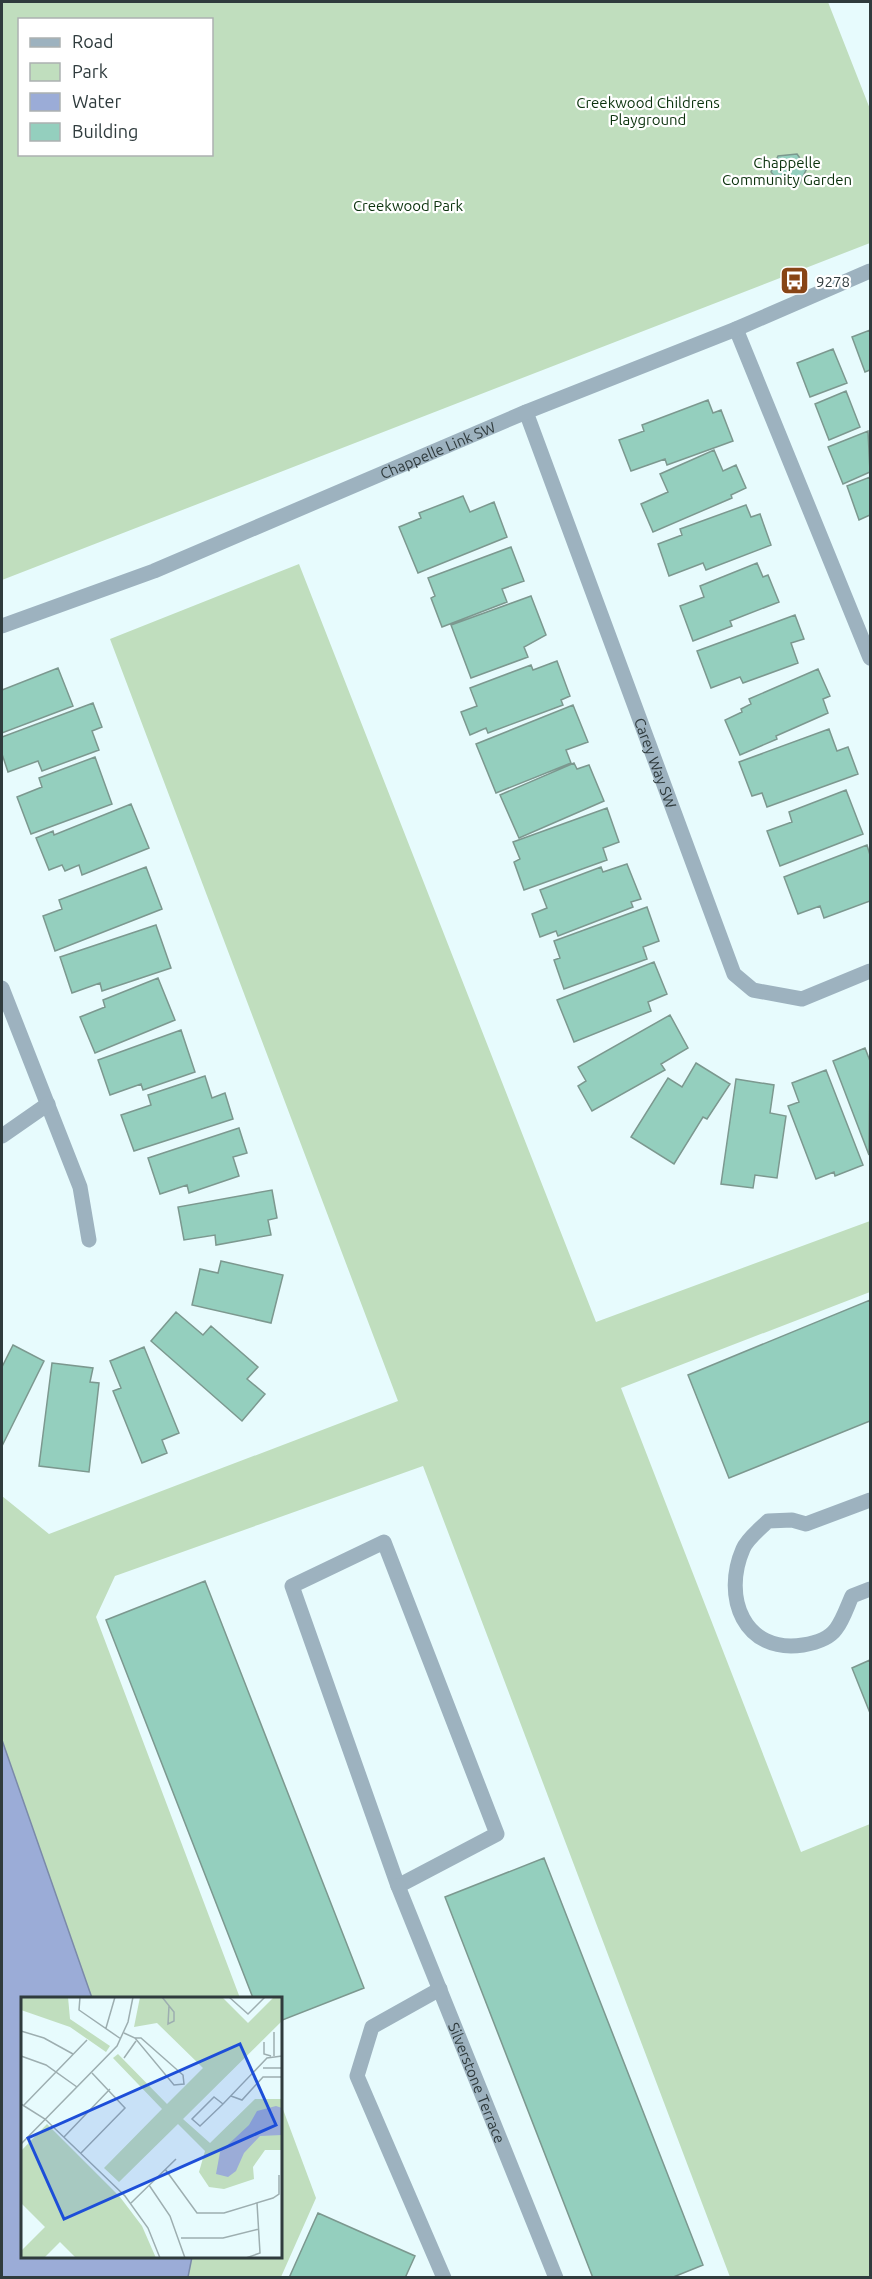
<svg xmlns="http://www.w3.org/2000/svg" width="872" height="2279" viewBox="0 0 872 2279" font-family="Ubuntu,sans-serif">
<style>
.green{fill:#c0debe;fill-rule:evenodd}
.water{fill:#9bacd7;stroke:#7b8aa9;stroke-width:1.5}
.building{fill:#94cfbe;stroke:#7c988f;stroke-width:1.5}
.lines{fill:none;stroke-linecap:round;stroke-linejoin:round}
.service{stroke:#9db2bf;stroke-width:15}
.minor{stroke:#9db2bf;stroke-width:15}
.tertiary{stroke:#9db2bf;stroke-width:15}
.labels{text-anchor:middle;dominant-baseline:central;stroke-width:4.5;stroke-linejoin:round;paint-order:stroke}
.park-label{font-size:15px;fill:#0b320d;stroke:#fff}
.poi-label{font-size:15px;fill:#2f3b3d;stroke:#fff;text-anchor:start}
.street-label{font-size:15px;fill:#2f3b3d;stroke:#fff}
.inset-road{fill:none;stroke:#9daeb0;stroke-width:1.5}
.view{fill:#1d4ed8;fill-opacity:0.15;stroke:#1d4ed8;stroke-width:3}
.inset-edge{fill:none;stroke:#2f3b3d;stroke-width:3}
</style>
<rect width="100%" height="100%" fill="#e7fbfd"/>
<path class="green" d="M2,2h826l42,107v134l-868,337zM20,20h192v134h-192z
M299,564l297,758 274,-101v71l-249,96 180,464 69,-28v453h-140l-307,-811 -308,110 -19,41 144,381h-218v258h258l1,-152 35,94 -35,79h-279v-781l47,38 349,-133 -288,-762z"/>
<path class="water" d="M2,1740l90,258h-70v258l170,1 -4,20h-186z"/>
<path class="building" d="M797,154l10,14 -8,17 -17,1 -11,-14 7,-16z
M870,330v40l-5,2 -13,-35z
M833,349l14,34 -37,14 -13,-34z
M846,391l14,36 -31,13 -14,-36z
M708,400l5,13 8,-3 12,31 -66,24 -2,-6 -34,12 -12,-31 25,-9 -2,-6z
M868,431l2,41 -27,12 -15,-37z
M714,450l9,21 13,-6 10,23 -15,7 1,3 -79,34 -12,-28 27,-12 -8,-18z
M870,477v38l-11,5 -12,-34z
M463,496l7,16 24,-10 13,35 -89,36 -19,-46 22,-9 -2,-5z
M746,505l5,12 9,-3 11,31 -65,25 -3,-7 -34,13 -11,-32 24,-9 -2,-6z
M511,547l13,34 -22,8 5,13 -65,25 -11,-29 4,-2 -7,-18z
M757,563l6,14 5,-2 11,27 -49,19 2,5 -39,15 -13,-35 24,-9 -4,-11z
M531,596l15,39 -22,12 4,10 -57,21 -20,-53z
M795,615l9,24 -13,4 7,20 -55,20 -3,-6 -29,11 -14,-37z
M557,661l13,35 -9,4 2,5 -75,28 -2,-5 -16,7 -9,-23 16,-6 -7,-18 61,-23 2,5z
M58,668l15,38 -71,27v-43z
M818,669l12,27 -7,3 5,14 -52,23 1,3 -37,16 -15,-35 17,-8 -1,-3 10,-5 -2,-5z
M93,703l9,24 -10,4 7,19 -57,21 -4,-10 -30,11 -6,-18v-17z
M573,705l15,37 -22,8 5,13 -75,30 -20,-49z
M829,729l8,22 11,-4 10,27 -91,33 -5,-14 -10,3 -13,-34z
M95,757l17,47 -81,30 -14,-37 25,-10 -3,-9z
M574,763l3,6 12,-4 15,36 -85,37 -19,-43z
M846,790l17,44 -83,32 -13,-35 25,-9 -3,-10z
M131,804l18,44 -67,27 -3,-10 -14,6 -3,-6 -13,5 -13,-32 17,-7 1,4z
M607,808l12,34 -16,6 4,12 -83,30 -10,-28 6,-3 -7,-17z
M867,845l3,10v46l-46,17 -4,-12 -22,8 -14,-37z
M627,864l14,35 -10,3 2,5 -75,29 -2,-5 -16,6 -8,-23 15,-6 -7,-18 61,-23 2,5z
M146,867l16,42 -107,42 -12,-35 19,-7 -3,-9z
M647,907l12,34 -16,6 4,12 -83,30 -10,-29 6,-2 -6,-17z
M156,925l15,43 -69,23 -2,-8 -28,10 -12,-36z
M654,962l13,32 -19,8 3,9 -77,31 -17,-42z
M158,978l17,42 -80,33 -15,-36 25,-10 -2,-7z
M670,1015l18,33 -27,16 4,6 -73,41 -14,-25 8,-5 -8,-14z
M181,1030l14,42 -52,18 -2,-6 -31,11 -12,-35z
M865,1048l5,13 -1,94 -36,-94z
M696,1063l34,21 -23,35 -4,-2 -29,47 -43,-27 37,-59 14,9z
M826,1070l37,95 -28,11 -1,-4 -18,7 -28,-73 11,-4 -7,-19z
M205,1076l7,22 13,-5 8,26 -99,32 -13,-36 30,-10 -3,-10z
M736,1079l38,6 -4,28 16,3 -9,62 -22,-3 -2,13 -32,-4z
M239,1128l8,25 -14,4 6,19 -50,17 -2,-8 -27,9 -12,-36z
M272,1190l5,28 -9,2 3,15 -55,10 -1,-10 -31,5 -6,-33z
M221,1261l62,14 -12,48 -79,-18 8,-36 18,4z
M870,1300v121l-141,57 -41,-103z
M176,1312l27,23 8,-9 47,41 -11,12 18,15 -23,27 -91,-80z
M13,1345l31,16 -42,85v-79z
M144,1347l35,86 -17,7 5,13 -25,10 -29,-72 8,-3 -11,-27z
M52,1363l41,5 -3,14 9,1 -10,89 -50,-6z
M205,1581l159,407 -84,33v-23h-27l-147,-378z
M870,1660v53l-18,-45z
M544,1858l159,407 -32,13h-78l-148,-381z
M318,2213l97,43 -10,22h-116z"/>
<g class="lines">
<path class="service" d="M736,329l134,329
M870,1500l-64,24 -14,-4 -24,1c-8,8 -21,18 -25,28 -21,48 1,105 60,96 12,-2 26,-6 33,-16 7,-9 11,-22 16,-33l18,-7
M384,1542l113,292 -99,52 -106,-300z
M440,1989l-68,38 -15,49 87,202"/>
<g class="minor">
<path id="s1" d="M526,412l208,562 19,16 49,9 68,-28"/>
<path d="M2,988l78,199 9,53"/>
<path d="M2,1136l46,-32"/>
<path id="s2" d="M398,1886l158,392"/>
</g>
<path class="tertiary" id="s3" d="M2,626l152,-55 372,-159 210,-83 134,-58"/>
</g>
<defs>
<symbol id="bus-square" viewBox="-11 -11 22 22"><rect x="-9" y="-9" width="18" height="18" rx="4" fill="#884516" stroke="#fff"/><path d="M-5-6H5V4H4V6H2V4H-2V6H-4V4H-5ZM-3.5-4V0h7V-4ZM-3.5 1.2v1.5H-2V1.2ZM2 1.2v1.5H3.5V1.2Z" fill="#fff"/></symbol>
</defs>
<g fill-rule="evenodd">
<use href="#bus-square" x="778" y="264" width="33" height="33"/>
</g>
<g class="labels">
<g class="park-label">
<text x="648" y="102">Creekwood Childrens<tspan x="648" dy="17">Playground</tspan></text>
<text x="787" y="162">Chappelle<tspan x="787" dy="17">Community Garden</tspan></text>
<text x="408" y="205">Creekwood Park</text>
</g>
<g class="poi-label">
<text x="816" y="281">9278</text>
</g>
<g class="street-label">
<text stroke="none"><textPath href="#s3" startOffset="470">Chappelle Link SW</textPath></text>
<text stroke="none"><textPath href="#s1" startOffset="374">Carey Way SW</textPath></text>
<text stroke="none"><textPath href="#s2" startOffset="212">Silverstone Terrace</textPath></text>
</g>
</g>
<g transform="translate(21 1997)">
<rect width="261" height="261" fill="#e7fbfd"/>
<path d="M0,0h47l2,22 40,27 -4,6 -36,-25 -49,-17zM119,0h82l26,26 26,-26h8v24l-99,98 27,24 45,-44h27v51h-17l-12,17 1,12 -30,10 -15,-2 -10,-15 6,-21 -27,-27 -59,58 -15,-14 58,-59 -49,-51 5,-4 49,50 36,-36 -46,-45 -23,4zM26,127l73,73 22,29 14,32h-80l-16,-16 -16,16h-23v-7l24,-24 -24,-24v-52z" fill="#c0debe"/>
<path d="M255,109l6,2v27l-22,1 -16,17 -8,18 -8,6 -12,-3 4,-22 29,-27 8,-14z" fill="#9bacd7"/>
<path class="inset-road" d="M59,0l-1,13 42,29M141,0l12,15v9l-6,3 1,-18M208,0l19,17 17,-17M85,31l9,-31M0,34l23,7 29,16M103,36l11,5 39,47 10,-1 -1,-9 -42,-37h-6M243,45v12l7,2M0,59l25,9 31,22M253,59v-24M103,61l12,-17M242,71h19M210,99l11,4 21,-23h19M0,107l24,15 80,77 23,32 12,30M202,107l-9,-7 -22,22 8,7 23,-22 44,-46 15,-2M3,108l63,-65M43,140l46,-48M0,147l96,-98 11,-24 5,-25M60,156l44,-45 -33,-35M144,172l32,44h27l49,-15 6,-4v-19M128,188l21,31 15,42M110,206l45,-44M160,241h42l36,-9M225,261l14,-5 -3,-50"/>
<path class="view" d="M219,47l36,81 -212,94 -36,-81z"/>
<rect width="261" height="261" class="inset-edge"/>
</g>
<rect width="872" height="2279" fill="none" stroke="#2f3b3d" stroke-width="6"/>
<rect x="18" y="18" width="195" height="138" fill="#ffffff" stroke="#acb1b1" stroke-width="1.5"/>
<rect x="30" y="38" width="30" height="9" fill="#9db2bf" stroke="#acb1b1" stroke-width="1.5"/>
<text x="72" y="48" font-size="18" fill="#2f3b3d">Road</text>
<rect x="30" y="63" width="30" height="18" fill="#c0debe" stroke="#acb1b1" stroke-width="1.5"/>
<text x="72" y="78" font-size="18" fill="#2f3b3d">Park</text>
<rect x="30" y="93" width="30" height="18" fill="#9bacd7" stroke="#acb1b1" stroke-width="1.5"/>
<text x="72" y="108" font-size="18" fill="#2f3b3d">Water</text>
<rect x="30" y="123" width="30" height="18" fill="#94cfbe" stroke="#acb1b1" stroke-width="1.5"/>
<text x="72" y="138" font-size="18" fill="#2f3b3d">Building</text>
</svg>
